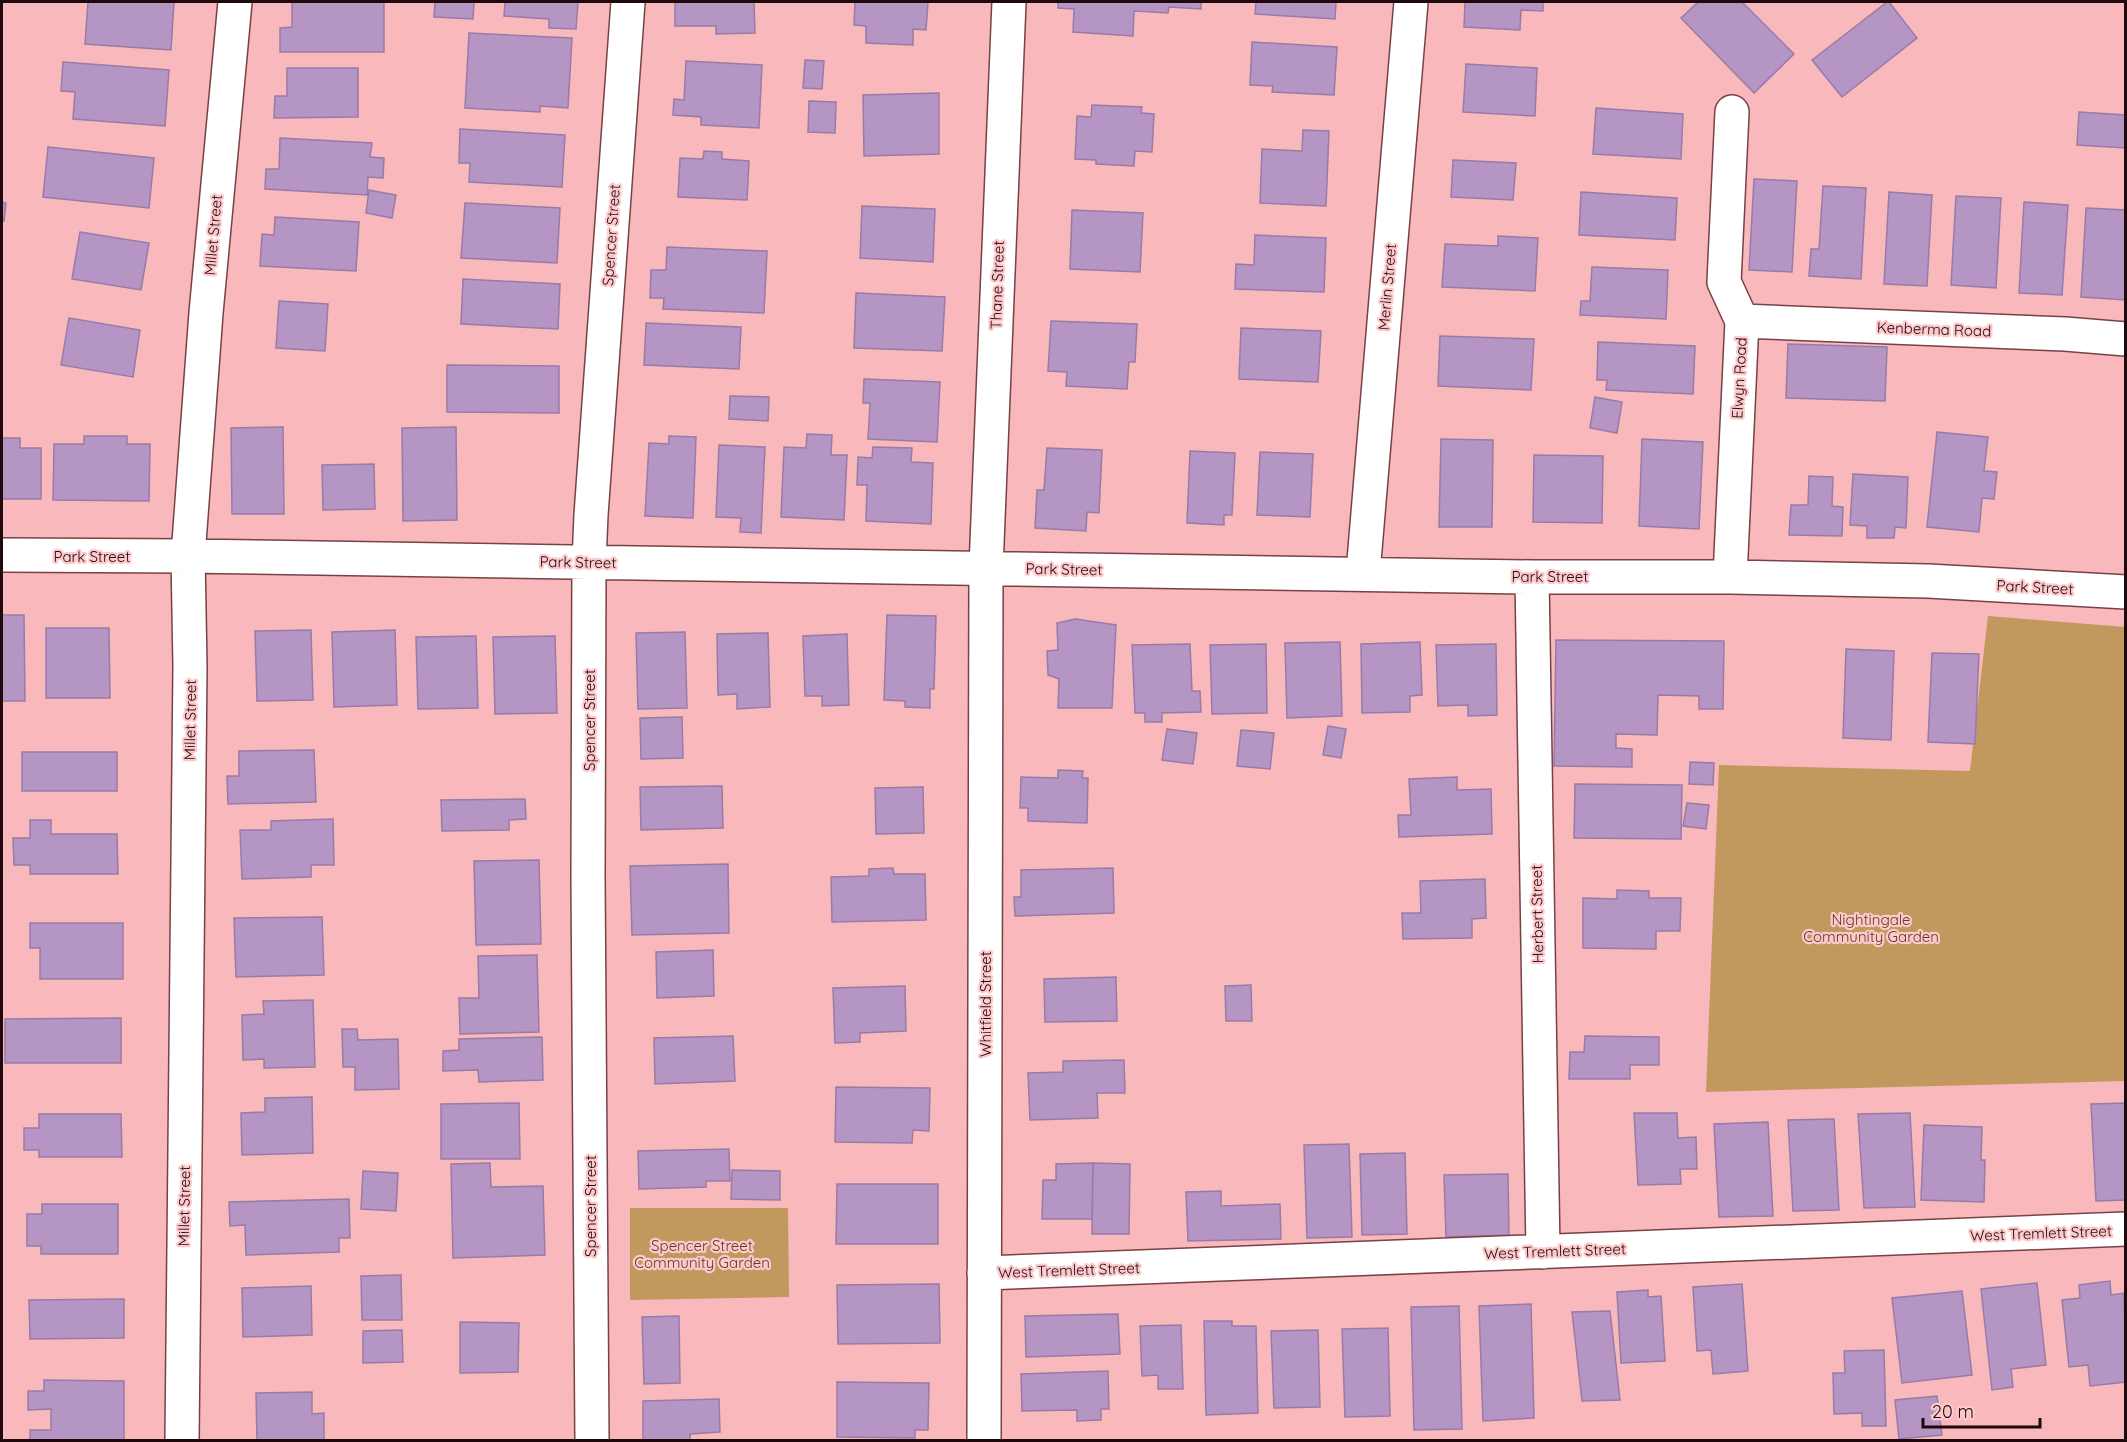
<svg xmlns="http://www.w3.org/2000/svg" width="2127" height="1442" viewBox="0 0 2127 1442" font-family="Quicksand,sans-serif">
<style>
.green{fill:#c1985d}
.building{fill:#b495c3;stroke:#997ba7;stroke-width:1.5}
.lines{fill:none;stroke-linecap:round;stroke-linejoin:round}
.minor-casing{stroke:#774246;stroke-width:36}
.minor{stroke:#fff;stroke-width:33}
.labels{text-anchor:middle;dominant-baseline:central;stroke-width:4.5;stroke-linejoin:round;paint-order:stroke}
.street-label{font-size:15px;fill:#1f090c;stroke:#fdc9cc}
.park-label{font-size:15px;fill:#553f1f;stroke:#fdc9cc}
</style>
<rect width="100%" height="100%" fill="#f8b8bc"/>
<path class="green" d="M1988,616l137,11v454l-419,11 13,-327 251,6z
M630,1208h158l1,89 -159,3z"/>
<path class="building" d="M88,2h86l-3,48 -86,-6z
M292,2h92v50h-104v-24l12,-1z
M435,2h39l-1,17 -39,-2z
M505,2h73l-2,27 -27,-1v-9l-45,-3z
M675,2h79l1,31 -39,1v-8h-41z
M855,2h73l-2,28 -13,-1v16l-47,-2v-17l-12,-1z
M1058,2h143v7l-32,-2 -1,6 -34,-2 -1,25 -60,-4 1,-23 -16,-1z
M1256,2h80l-1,17 -80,-5z
M1465,2h78v9l-22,-1 -1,20 -56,-3z
M1698,2h44l52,52 -40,39 -73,-75z
M1887,2h2l28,36 -75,59 -30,-37z
M469,33l103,5 -4,70 -28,-2v6l-75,-4z
M1252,42l85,5 -3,48 -62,-3 1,-6 -23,-1z
M805,60l19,1 -2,28 -19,-1z
M686,61l76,4 -3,63 -58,-3v-8l-28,-2 1,-16 10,1z
M63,62l106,8 -4,56 -92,-7 2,-27 -14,-1z
M1466,64l71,4 -2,48 -72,-4z
M287,68h71v49l-84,1 1,-22h12z
M939,93v61l-75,2 -1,-61z
M809,101l27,1 -1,31 -27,-1z
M1092,105l50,2 -1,6 13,1 -2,38 -17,-1 -1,15 -38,-2v-4l-21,-1 2,-43 14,1z
M1596,108l87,6 -2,45 -88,-5z
M2079,112l47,3v33l-49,-3z
M460,129l105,6 -3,52 -93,-5 1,-19h-11z
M1303,130l26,1 -3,75 -66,-3 2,-54 40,2z
M280,138l92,5 -2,14 14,1 -1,20 -15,-1 -1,18 -102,-6 1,-20h13z
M48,147l106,11 -5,50 -106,-11z
M704,151l18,1v7l27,2 -2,39 -69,-3 2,-39 23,1z
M1453,160l63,3 -3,37 -62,-3z
M1754,179l43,2 -5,91 -43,-2z
M1823,186l43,2 -5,91 -52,-3 2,-27h8z
M369,190l27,5 -4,23 -26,-5z
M1581,192l96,6 -2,42 -96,-5z
M1889,192l43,3 -5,91 -43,-2z
M1956,196l45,2 -5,90 -45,-3z
M2,202l4,1 -2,18 -2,-1z
M2024,202l44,3 -6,90 -43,-2z
M465,203l95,5 -3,55 -96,-5z
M862,206l73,3 -2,53 -73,-4z
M2086,208l40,2v90l-45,-3z
M1072,210l71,3 -3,59 -70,-3z
M275,217l84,5 -3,49 -96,-5 2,-32 12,1z
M80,232l69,11 -8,47 -69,-11z
M1255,235l71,3 -2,54 -89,-3 1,-25 18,1z
M1498,236l40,2 -3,53 -93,-4 3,-43 53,2z
M667,247l100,4 -3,62 -101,-4 1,-11h-14l1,-28h15z
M1592,267l76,3 -2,49 -86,-4 1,-14h9z
M463,279l97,5 -2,45 -97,-5z
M856,293l89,4 -3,54 -88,-3z
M279,301l49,3 -3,47 -49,-3z
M69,318l71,12 -7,47 -72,-12z
M1051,321l86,3 -2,38h-6l-2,27 -61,-3 1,-14 -19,-1z
M646,323l95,4 -2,42 -95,-4z
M1241,328l80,3 -3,51 -79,-3z
M1440,336l94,3 -3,51 -93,-4z
M1598,342l97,4 -2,48 -87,-4 1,-10h-10z
M1788,344l99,3 -2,54 -99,-3z
M447,365l112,1v47l-112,-1z
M864,379l76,3 -3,60 -69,-3 2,-36h-7z
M730,396l39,1 -1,24 -39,-2z
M1595,397l27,5 -5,31 -27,-5z
M283,427l1,87h-52l-1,-86z
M456,427l1,93 -54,1 -1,-93z
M1937,432l51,5 -4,34 13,1 -3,27 -12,-1 -3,34 -52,-5z
M807,434l25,1 -1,20h16l-3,65 -63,-3 3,-70 22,1z
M84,436h43v8h23l-1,57 -96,-1 1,-56h30z
M669,436l27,1 -3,81 -48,-2 4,-73 20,1z
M2,438h18v10h21v51h-39z
M1441,439l52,1 -1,87h-53z
M1642,439l61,3 -4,87 -60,-3z
M719,445l46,2 -4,86 -21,-1 1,-14 -25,-1z
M873,447l39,1 -1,14 22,1 -2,61 -65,-3 1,-36h-10l1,-28 14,1z
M1047,448l55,2 -3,63 -12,-1 -1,19 -51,-3 2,-38h7z
M1190,451l45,2 -3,62h-8v10l-37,-2z
M1260,452l53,2 -3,63 -53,-2z
M1534,455l69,1 -1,67 -69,-1z
M374,464l1,45 -52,1 -1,-45z
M1853,474l55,3 -2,51 -11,-1 -1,11h-27v-12l-17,-1z
M1809,476l24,1 -1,29 11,1 -1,29 -53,-1 2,-30h17z
M2,615h22l1,86h-23z
M887,615l49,1 -2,73h-4v19l-25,-1v-6l-21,-1z
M1075,619l41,6 -4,83h-54l1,-29 -11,-4 -1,-24 11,-1 -1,-27z
M46,628h63l1,70h-64z
M311,630l2,70 -56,1 -2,-70z
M395,630l2,75 -63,2 -2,-75z
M685,632l2,76 -49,1 -2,-76z
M768,633l2,74 -33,2v-15l-19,1 -1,-61z
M847,634l2,71 -27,1v-10h-17l-2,-60z
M476,636l2,72 -60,1 -2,-72z
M555,636l2,77 -62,1 -2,-77z
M1556,640l168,1 -1,68h-24v-13l-41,-1 -1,40 -41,-1v14l16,1v18l-78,-1z
M1340,642l2,74 -55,2 -2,-75z
M1420,642l2,53 -12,1v16l-48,1 -1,-69z
M1190,644l2,47h8l1,21 -39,1v9h-17v-9h-10l-3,-68z
M1266,644l1,69 -55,1 -2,-69z
M1496,644l1,71 -29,1v-11l-30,1 -2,-61z
M1846,649l48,2 -3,89 -48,-2z
M1932,653l47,1 -4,90 -47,-2z
M682,717l1,41 -42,1 -1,-41z
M1328,726l18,3 -5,29 -18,-3z
M1167,729l30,4 -4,31 -31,-4z
M1241,730l33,3 -4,36 -33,-3z
M314,750l2,52 -88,2 -1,-28h12v-25z
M22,752h95v39h-95z
M1690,762l24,1 -1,22 -24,-1z
M1058,770l25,1 -1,7h6l-1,45 -59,-2v-13h-8l1,-31 37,1z
M1457,777v13l34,-1 1,45 -93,3 -1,-22h13l-2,-36z
M1575,784l107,1 -1,54 -107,-1z
M722,786l1,42 -82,2 -1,-43z
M923,787l1,46 -48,1 -1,-46z
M525,799l1,20 -17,1v10l-67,1 -1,-31z
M1687,803l22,2 -3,24 -23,-3z
M333,819l1,46h-23v12l-69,2 -2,-49h31v-9z
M30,820h21v14h66l1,40h-88v-9h-16l-1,-27h17z
M539,860l2,84 -65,1 -2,-84z
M728,864l1,69 -97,2 -2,-69z
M893,868l1,6h31l1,46 -94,2 -1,-45 38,-1v-7z
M1113,868l1,45 -99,3 -1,-19h7v-27z
M1485,879l1,39 -14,1v19l-69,1 -1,-26h19l-1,-32z
M1617,890l32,1v7h32l-1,33h-24v18l-73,-1v-50l34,1z
M322,917l2,58 -88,2 -2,-59z
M30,923h93v56h-83v-31h-10z
M713,950l1,46 -57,2 -1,-46z
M537,955l2,77 -79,2 -1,-36h20l-1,-42z
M1116,977l1,44 -72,1 -1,-43z
M1251,985l1,36h-26l-1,-35z
M905,986l1,45 -46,2v9l-25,1 -2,-55z
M313,1000l2,67 -51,1v-9l-21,1 -1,-45 22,-1 -1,-13z
M121,1018v45h-116v-44z
M342,1029h15l1,11 40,-1 1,50 -44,1v-23h-12z
M733,1036l2,45 -80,3 -1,-46z
M1585,1036l74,1v28h-29v14h-61l1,-27h14z
M542,1037l1,43 -64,2 -1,-12 -35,1v-20l16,-1v-11z
M1124,1060l1,33h-28l1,25 -68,2 -2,-47 35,-1v-11z
M836,1087l94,1 -1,43 -16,-1 -1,13 -77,-1z
M312,1097l1,56 -71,2 -1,-42 24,-1v-14z
M519,1103l1,56h-79v-55z
M2126,1103v97l-30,1 -5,-97z
M1634,1113h43l1,25 18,-1 1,32h-17l1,15 -43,1z
M1910,1113l5,94 -51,1 -6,-94z
M39,1114h82l1,43h-83v-7h-15v-22h15z
M1834,1119l5,91 -46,1 -5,-91z
M1768,1122l5,94 -54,1 -5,-93z
M1924,1125l58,2 -1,33h4l-1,42 -63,-2z
M1349,1144l3,93 -45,1 -3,-93z
M729,1149l1,32h-24v6l-67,2 -1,-38z
M1405,1153l2,81 -45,1 -2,-81z
M490,1163l1,24 52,-1 2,69 -92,3 -2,-94z
M1093,1163l-1,56h-50l1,-39h13v-16z
M1093,1163l37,1 -1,70h-37z
M732,1170l48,1v29l-49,-1z
M363,1171l35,2 -2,38 -35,-2z
M1508,1174l1,61 -63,2 -2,-62z
M837,1184h101v60h-102z
M1221,1191v15l59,-2 1,35 -93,2 -2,-49z
M349,1199l1,39h-11v14l-93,3 -1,-30 -15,1 -1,-24z
M42,1204h76v50h-77v-8h-14v-32h15z
M401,1275l1,45h-40l-1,-44z
M2110,1281l1,14 13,-2 2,89 -36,4 -2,-21 -19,2 -7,-67 18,-2 -1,-13z
M2037,1283l9,82 -35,4 2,18 -21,3 -11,-101z
M939,1284l1,59 -102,1 -1,-59z
M1742,1284l6,87 -35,3 -2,-24 -14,1 -4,-64z
M311,1286l1,49 -69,2 -1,-49z
M1648,1290v7l13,-1 4,65 -44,2 -4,-71z
M1962,1291l10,84 -70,8 -10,-85z
M124,1299v39l-94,1 -1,-39z
M1531,1304l3,114 -51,3 -4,-115z
M1459,1306l3,123 -48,1 -3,-123z
M1610,1311l10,89 -38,1 -10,-89z
M1118,1314l2,40 -94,3 -1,-41z
M679,1316l1,67 -36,1 -2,-67z
M1204,1321h28v5h24l2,87 -52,2z
M460,1322l59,1 -1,49 -58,1z
M1181,1325l2,64h-25v-14l-16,1 -2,-50z
M1388,1328l2,88 -45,1 -3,-88z
M402,1330l1,32 -40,1v-32z
M1318,1330l2,77 -46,1 -3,-77z
M1884,1350l2,76h-24v-13l-28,1 -1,-41h12l-1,-22z
M1108,1371l1,38h-8v11l-24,1v-11l-55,1 -1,-37z
M44,1380l80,1v59h-94v-10h21v-21l-23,1v-19h16z
M837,1382l92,1 -1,47h-13v8l-78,-1z
M312,1392v22l12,-1v27h-67l-1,-47z
M1937,1396l5,39 -43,4 -4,-39z
M719,1399l1,33 -30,2v6h-47v-39z"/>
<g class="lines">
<defs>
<path id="minor" d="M1742,321l323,13 61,5
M2,555l186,1 1344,21h198l198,4 198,11
M1363,573l48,-571
M1532,577l11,675
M1730,577l12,-256 -18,-39 8,-170
M984,1273l1142,-44
M182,1440l8,-773 -2,-111 18,-243 29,-311
M592,1440l-4,-563 1,-315 2,-47 37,-513
M984,1440l2,-872 23,-566"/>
</defs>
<use href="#minor" class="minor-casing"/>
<use href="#minor" class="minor"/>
</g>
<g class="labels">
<g class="street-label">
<text transform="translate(213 235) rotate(-85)">Millet Street</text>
<text transform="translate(611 235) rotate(-86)">Spencer Street</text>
<text transform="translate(997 285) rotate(-88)">Thane Street</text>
<text transform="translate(1387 287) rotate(-85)">Merlin Street</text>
<text transform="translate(1934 329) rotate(2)">Kenberma Road</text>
<text transform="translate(1739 378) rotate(-87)">Elwyn Road</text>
<text x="92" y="556">Park Street</text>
<text transform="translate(578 562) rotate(1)">Park Street</text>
<text transform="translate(1064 569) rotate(1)">Park Street</text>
<text x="1550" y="576">Park Street</text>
<text transform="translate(2035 587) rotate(3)">Park Street</text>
<text transform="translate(190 720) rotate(-89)">Millet Street</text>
<text transform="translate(589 720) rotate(-90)">Spencer Street</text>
<text transform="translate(1537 914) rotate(-91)">Herbert Street</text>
<text transform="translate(985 1004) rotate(-90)">Whitfield Street</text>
<text transform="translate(184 1206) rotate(-89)">Millet Street</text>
<text transform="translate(590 1206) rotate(-90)">Spencer Street</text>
<text transform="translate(2041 1233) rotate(-2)">West Tremlett Street</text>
<text transform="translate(1555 1251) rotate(-2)">West Tremlett Street</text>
<text transform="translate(1069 1270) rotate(-2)">West Tremlett Street</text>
</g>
<g class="park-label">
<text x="1871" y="919">Nightingale<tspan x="1871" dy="17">Community Garden</tspan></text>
<text x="702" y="1245">Spencer Street<tspan x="702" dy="17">Community Garden</tspan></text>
</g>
</g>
<rect width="2127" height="1442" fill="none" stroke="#1f090c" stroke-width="6"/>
<path d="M1923 1418v9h117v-9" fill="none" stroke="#1f090c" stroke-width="3"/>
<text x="1932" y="1418" font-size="18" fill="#1f090c" stroke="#fdc9cc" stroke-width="4.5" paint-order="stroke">20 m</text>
</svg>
